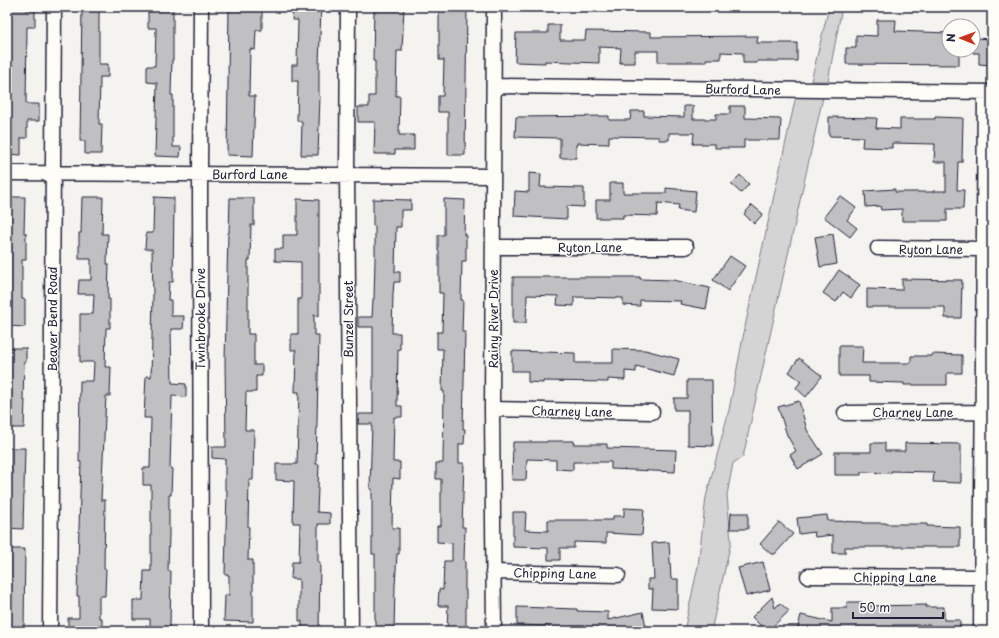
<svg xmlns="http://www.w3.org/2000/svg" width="999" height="638" viewBox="0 0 999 638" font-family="'Playpen Sans',sans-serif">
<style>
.green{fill:#d5d4d5;stroke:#7c7b88}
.building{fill:#c0bfc2;stroke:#22223b}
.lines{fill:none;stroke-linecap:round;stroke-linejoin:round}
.street-casing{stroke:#22223b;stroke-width:17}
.street{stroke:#fdfcf7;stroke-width:14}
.labels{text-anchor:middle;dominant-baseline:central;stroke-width:3;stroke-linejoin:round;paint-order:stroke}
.street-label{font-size:12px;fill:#22223b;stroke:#fdfcf7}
</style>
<rect width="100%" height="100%" fill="#f4f3ef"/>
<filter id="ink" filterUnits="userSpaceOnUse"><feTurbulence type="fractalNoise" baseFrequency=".025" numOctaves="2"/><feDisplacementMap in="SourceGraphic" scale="8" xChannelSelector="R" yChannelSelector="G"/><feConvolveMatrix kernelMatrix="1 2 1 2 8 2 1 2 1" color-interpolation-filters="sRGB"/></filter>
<g filter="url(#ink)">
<path class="green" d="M829,7h13l-14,74h-17z
M796,96l27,1 -80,360 -10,6 -6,32 4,47 -20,89h-27l14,-65 8,-69 23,-87 17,-88z"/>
<path class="building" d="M10,7h16v3h9v17h-8l-1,77h13v17h-12v17h-6v17l-14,-1v-30h2l1,-37h-3v-53h3z
M82,7h17v57h9v13h-8l-1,47h3l-1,30h-16v-13h-5z
M148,7h25v53h-1l-1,35h2v52h8l-1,10 -25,-1 2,-73 -10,-1v-16h8l1,-38h-8z
M229,7h33v23h-6l-1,20 -5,-1 -1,47h6l-2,60 -26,-1z
M293,7h28l-2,58v31h1l-2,59h-17l1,-34h-5l1,-40h-6v-16h5l1,-45h-6z
M374,7h30l-2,44h-5l-1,45h4l-1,39h15v15h-19v4h-21l1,-32h-17v-15h11v-11h6v-35h-2z
M439,7h28l-2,148h-17v-43h-10v-16h5l1,-36h-5z
M877,20h19l-1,11 54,2v17h10v15l-113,-1v-16h10v-13l21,1z
M548,25h12v15h25l1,-9 65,1v5l107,-1 -1,7h40v18h-40v2h-14v-10l-22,-1v7h-15v3h-48v-11h-23v12h-15l1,-15 -22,-1v16l-54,-2v2l-30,-1 1,-29h32z
M973,38l19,1v26l-13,-1v-11h-6z
M684,106h9v13h23v-5h14v-8h15v12l36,1 -1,21h-36v8h-29v-4h-22l1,-11h-25v7h-10v-3l-50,-1v8l-32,-1v2h-1v13h-16v-20l-45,-1 1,-20 93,-1v4h21l1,-9h13v5l40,1z
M829,117l48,1 -1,10 24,1v-10h35v-2l28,1 -1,44h-4l-1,28h7l-1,19h-16v12h-45v-12l-21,1 -1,-4 -14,1 -1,-16 30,-2v3h38v-1h13v-29h-12l1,-18 -43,-1v5l-30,-1 1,-10 -34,-1z
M529,173l12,1 -1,13 44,1v19l-17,-1v13l-53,-3 1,-25 14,1z
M740,175l9,9 -8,9 -10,-9z
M610,183h13v10h43v-5l30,3 -2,21 -16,-2 1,-5 -21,-2 -1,13 -34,-1v3h-27v-18h14z
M840,196l16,12 -9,12 10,8 -7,9 -26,-20z
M9,197h16l-1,36h2v27h-4v39h3v28l-18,-1v-93z
M82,197h21l-1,37h6l-1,30h2l-1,35h2v29h-4l-1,39h6l-1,29h-4l-5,104h4l-1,69h2l-1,27h-6v22h3v10l-34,-1v-9h11v-22h-2l4,-134h-2l1,-81h13l1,-19h-14v-48h13l1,-20h-16l1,-14h12v-21h-12v-26h2z
M154,197l20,1 -1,84h-4l-1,18h3v16h13l-1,13h-12l1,54 14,1v13l-14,-1 -2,72 2,1 -1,26h-2v39l-1,37h3l-1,57 -20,-1v-8h-17v-19h10l1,-29h7v-86h-8v-17h7l1,-50h-7l2,-42 5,1 2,-82 -1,-46h-7l1,-16h7z
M230,198h24v27h-3l-1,35h-2v74h6v31h8v11h-6v16h-10l-1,38h9l-1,50h-4l-1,47h1l-1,33h5v62l-29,-1 1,-26h4v-20h-4l2,-85h-2v-31l-13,-1v-11h14l-1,-87 3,-127h1z
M297,199l22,1v116l-5,-1v20h5l-3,129h3l-2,48 13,1v11h-12v38h2l-1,69h-17v-10h-3v-42h-8l1,-17h7l1,-39h-7l1,-42 -18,-1v-16h21l2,-72h-4l1,-42h-5v-16h7v-35h3v-37l-26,-1v-12h8v-14h14z
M373,199l38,1v10h-10v17h-5l-1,45h5v10h-6l-1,12 -1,39h8v16h-2l-1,57h5v11h-8l-1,45h7v17l-7,-1 -1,50h7v26h-2l-2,32 -1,45h-18v-11h-1v-66h-3v-65h-2l2,-65h-14l1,-10h14v-87h-15v-10h14l1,-18h1l1,-40v-33h-2z
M444,199l21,1 -1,35h2v26h-4l-1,39h2l-1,32h3l-2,97h2l-1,15h-5v19h5l-2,64h3l-1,34 1,1v28h1v41h-19l1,-25h-10l1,-17 4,1 1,-29h8v-18l-15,-1v-16h4v-47h-5v-16h7l1,-72h-2l1,-42h-6v-17h5l1,-39h-4v-42h-1v-16h6z
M752,205l11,9 -9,10 -10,-10z
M833,234l4,30 -17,3 -5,-30z
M730,256l15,10 -17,25 -15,-11z
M839,270l21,15 -9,13 -8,-6 -7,10 -13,-9z
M513,277h127v2l33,1 37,8 -4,21 -26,-5 1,-3 -41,-1v6l-17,-1v-7l-49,-1v9l-17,-1 1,-9 -31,-1 -1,28h-13z
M902,279l60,1 -1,38h-16v-11h-78v-18l35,1z
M839,346h24l-1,17h49v-7h21v-2l30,1v18h-15v12h-43v-2l-35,-1v-6h-30z
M7,348h19v14h-2l-1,38h2l-1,28h-17z
M613,349l32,1 34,9 -5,17 -38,-10v6l-11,-1v9l-17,-1v3l-65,-1v2l-15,-1v-11h-16v-20l63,2v10h38z
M799,358l23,18 -16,21 -10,-9 5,-7 -12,-9z
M687,380h25l1,66 -25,-1v-35h-14v-12h13z
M799,401l8,29 16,24 -25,15 -8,-14 6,-4 -9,-16 -9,-28z
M547,441h27l-1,3h34v4l69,2 -1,22 -64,-3v-7h-38v8l-17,-1v-9l-29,-1 -1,21h-14l1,-38h34z
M871,443h14v8h20v-8l56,1v39l-28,-1 1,-10 -43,-1v2l-30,-1v3h-26v-23h36z
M7,448h18l-2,81 -16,-1z
M624,508l20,1 -2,26 -36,-2v10l-32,-1v6h-14v12h-12v-12l-35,-1v-35h13l-1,18 23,1v-11h65v-4h11z
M731,513h17v16h-18z
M827,515l1,6 35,1v1h23v1h41v2l33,1v20h-115v6h-12v-18l-18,2 -1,-5 -15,2 -2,-16z
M779,522l14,12 -18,20h-4l-11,-10z
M669,542l2,37h7v30l-26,-1 1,-19h-5v-10h6l-2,-36z
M7,549h18l-1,79 -17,-1z
M763,562l7,28 -24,6 -8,-28z
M772,597l3,11 5,-5 9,8 -21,20h-2l-14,-14z
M847,602h15v4l65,-1 -1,2h18v13h16v11h-30v-6h-37v6h-96l4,-16 31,7v-14h15z
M517,607l60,2v2l31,1v8l35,-8 4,19 -98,-2v-3l-32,-1z"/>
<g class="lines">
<defs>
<path id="street" d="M201,7l-1,167 1,457
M348,7l-1,168 4,456
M494,86l498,6
M7,173l486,3
M493,247h193
M878,248l105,1
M492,409l160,3
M845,413l137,-1
M493,572l125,3
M808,576l174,1
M50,631l4,-624
M494,631l-2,-222 2,-402
M981,631l4,-539"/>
</defs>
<use href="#street" class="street-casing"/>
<use href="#street" class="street"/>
</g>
</g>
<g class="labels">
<g class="street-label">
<text transform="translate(743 89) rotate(1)">Burford Lane</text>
<text x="250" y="174">Burford Lane</text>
<text x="590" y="247">Ryton Lane</text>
<text x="931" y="249">Ryton Lane</text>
<text transform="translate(52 319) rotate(-90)">Beaver Bend Road</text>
<text transform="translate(200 319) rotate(-90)">Twinbrooke Drive</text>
<text transform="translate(348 319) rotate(-90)">Bunzel Street</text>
<text transform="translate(493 319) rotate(-90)">Rainy River Drive</text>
<text transform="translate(572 411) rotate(1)">Charney Lane</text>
<text x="913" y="412">Charney Lane</text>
<text transform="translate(555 573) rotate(1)">Chipping Lane</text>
<text x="895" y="577">Chipping Lane</text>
</g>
</g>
<rect width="999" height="638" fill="none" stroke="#fdfcf7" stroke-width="24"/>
<rect x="12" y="12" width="975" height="614" fill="none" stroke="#22223b" stroke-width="1.5" filter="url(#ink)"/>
<g transform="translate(961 38) rotate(271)"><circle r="19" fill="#fdfcf7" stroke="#a5a5ac"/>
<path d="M0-3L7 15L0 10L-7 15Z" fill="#c8321e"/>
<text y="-6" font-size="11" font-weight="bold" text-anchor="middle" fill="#22223b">N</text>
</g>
<path d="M853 612v6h90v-6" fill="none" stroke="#22223b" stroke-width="2"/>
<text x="859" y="612" font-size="12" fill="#22223b" stroke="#fdfcf7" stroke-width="3" paint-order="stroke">50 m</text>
</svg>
